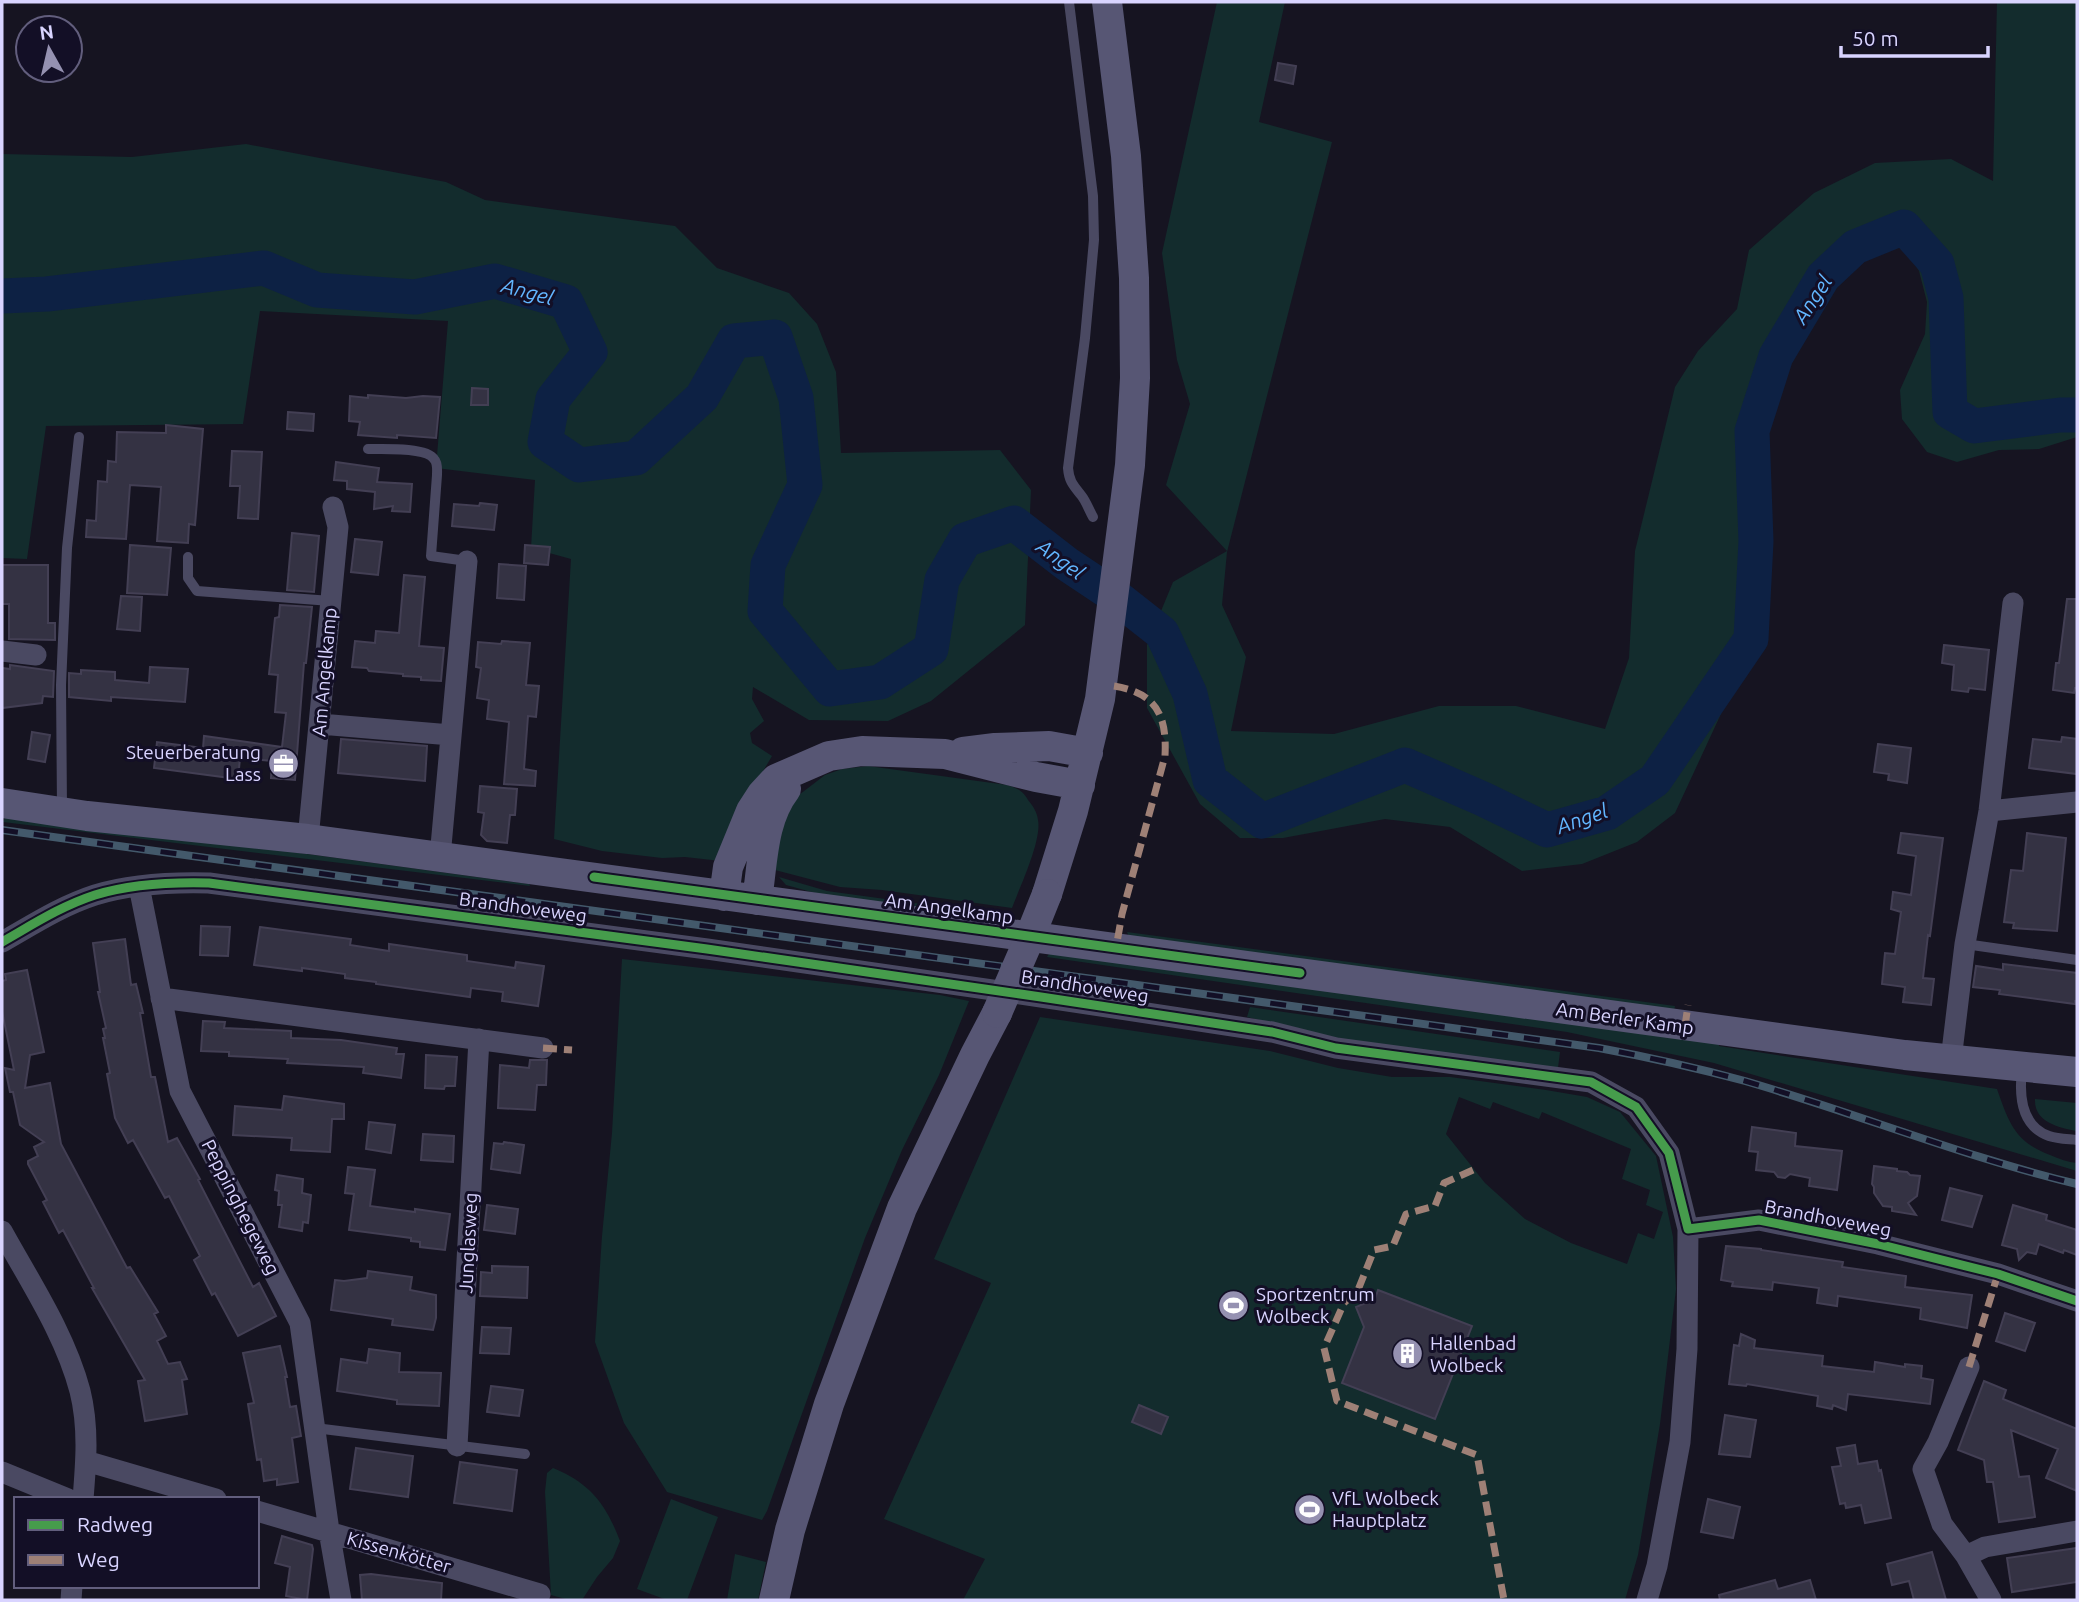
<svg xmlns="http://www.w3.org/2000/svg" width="2079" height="1602" viewBox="0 0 2079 1602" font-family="Ubuntu,sans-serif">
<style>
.green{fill:#132c2d;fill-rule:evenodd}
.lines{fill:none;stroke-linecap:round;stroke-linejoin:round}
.river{stroke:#0d2144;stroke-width:35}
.building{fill:#343243;stroke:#433f54;stroke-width:2}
.lane{stroke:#4a4962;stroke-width:10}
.street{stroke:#4a4962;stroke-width:21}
.secondary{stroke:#575674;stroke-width:30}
.rail-casing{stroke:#43596b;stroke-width:8}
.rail{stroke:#130f26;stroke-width:5;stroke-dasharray:16;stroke-linecap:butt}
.secondary-bridge{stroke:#575674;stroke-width:30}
.quiet{stroke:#9e8076;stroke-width:7;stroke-dasharray:14 7;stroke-linecap:butt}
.cycleway-casing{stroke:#130f26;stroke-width:13}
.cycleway{stroke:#469c4c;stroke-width:9}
.labels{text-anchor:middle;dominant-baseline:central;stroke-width:6;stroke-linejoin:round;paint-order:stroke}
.street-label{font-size:19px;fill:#d9d4ff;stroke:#130f26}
.poi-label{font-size:19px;fill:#d9d4ff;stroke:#130f26;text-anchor:start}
.water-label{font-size:21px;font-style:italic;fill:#62b6ff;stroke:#130f26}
</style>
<rect width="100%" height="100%" fill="#161421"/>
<path class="green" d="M1217,2h68l-26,120 73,20 -105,410 -5,53 24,52 -15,74 103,3 105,-28h77l89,23 24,-71 6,-107 40,-164 23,-36 39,-42 12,-59 65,-57 61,-30 76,-4 42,22 4,-179h80v435l-38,12 -40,1 -42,12 -30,-10 -25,-33 -2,-29 25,-56 2,-32 -8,-31 -16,-27 -48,3 -32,30 -47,79 -24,75 4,110 -5,98 -12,36 -64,138 -38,29 -55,22 -60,7 -72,-44 -65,-8 -102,19h-43l-40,-34 -53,-96v-63l26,-63 54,-31 -61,-66 24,-81 -13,-44 -15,-107z
M246,144l200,38 39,18 190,26 42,42 72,25 28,31 19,48 5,81 159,-3 31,40 -6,135 -94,76 -43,20 -79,-1 -56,-33 -1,12 12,22 -14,12 2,10 20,13 -36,61 -15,44 -36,-4 -23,1 -60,-7 -48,-12 17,-280 -40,-11 4,-68 -99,-12 12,-147 -188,-10 -17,113 -197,2 -19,133 -25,-1v-404l130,3z
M868,766l139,19c10,3 16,6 21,15 5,6 9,12 10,20 4,20 -18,67 -26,88l-130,-18 -42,-3 -65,-17 4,-37 16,-35 30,-23 17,-6z
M6,815l176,22 347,47 1,2 -527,-64z
M779,877l48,14 182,25 -2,6 -181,-26 -40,-11z
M1127,932l548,74 -1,5 -544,-72z
M1050,952l669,89v5l278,43c12,34 18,53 53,66 9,4 18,7 27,8v8l-363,-108 -147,-31 -520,-75z
M622,959l318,36 29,6 -30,74 -37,75 -37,88 -98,273 -5,9 -95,-28 -43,-69 -29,-81 7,-106 10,-103z
M1250,1007l310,45 -2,16 -214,-28 -97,-23z
M1040,1017l230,34 68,17 54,9h58l96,13 41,7 33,15 36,44 17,81 3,52 -16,135 -22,131 -13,45h-662l22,-41 -101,-40 107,-236 -57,-24zM1459,1097l31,12 3,-7 46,17 3,-7 89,37 -9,30 28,11 -4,15 17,7 -9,27 -16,-6 -11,31 -56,-21 -46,-24 -40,-36 -39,-49z
M2035,1099l42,4 -1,28c-18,-4 -42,-9 -41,-32z
M553,1468c37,15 53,36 67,73l-7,17 -16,19 -15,23h-13l-18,-5 -6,-103 2,-19z
M671,1499l47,18 -31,83h-20l-30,-11z
M735,1554l31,8 -8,38h-31z"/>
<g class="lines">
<path class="river" d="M2,296l45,-2 217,-26 53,22 98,7 80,-16 71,21 24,50 -37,47 -8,43 34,23 57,-7 66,-61 32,-56 41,-4 21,61 9,87 -37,80 -3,46 65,78 50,-7 51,-33 11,-69 23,-40 49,-17 53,41 48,32 47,37 28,61 20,86 52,41 143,-56 78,34 64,31 60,-17 48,-33 96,-141 5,-98 -4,-110 24,-75 47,-79 32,-30 49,-20 33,37 9,34 4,114 24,14 86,-11h17"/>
</g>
<path class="building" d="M1278,63l18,3 -3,18 -18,-4z
M472,388l16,1v16h-17z
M368,395l38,3 17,-2 17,1 -4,41 -39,-3v3l-39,-3 2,-13 -11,-1 1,-25 18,2z
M288,412l26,2 -1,17 -26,-2z
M166,425l37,4 -8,96 -6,-1 -1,19 -31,-2 4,-54 -31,-2 -4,54 -40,-2 1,-17 9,1 2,-40 9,1 1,-21 8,1 1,-30 49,1z
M232,451l30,1 -4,67 -20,-1 2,-32h-10z
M336,462l43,6 -2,14 35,2 -2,28 -18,-1 1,-5 -19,3 1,-17 -28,-3v-8l-13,-1z
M480,503l17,2 -3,25 -42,-4 2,-22 25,2z
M292,533l27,3 -5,56 -27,-2z
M355,539l27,3 -4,33 -27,-3z
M130,545l41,3 -4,47 -40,-2z
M525,545l25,2 -2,18 -24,-2z
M499,564l27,2 -2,34 -27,-2z
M2,565h46v58h7v17l-46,-1v-35h-7z
M404,575l21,2 -6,69 25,2 -3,33 -20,-1v-3l-18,-1v-2l-34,-3 -2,-3 -15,-1 3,-26 20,2 1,-12 23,2z
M121,596l21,1 -2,34 -23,-2z
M2067,599h10v89h-2l-1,5 -21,-3 3,-27h3z
M280,605l32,2 -6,56h-2l-9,117 -24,-2 1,-17 -32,-3 -2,21 -84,-11 3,-26 46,6 1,-12 78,11 4,-34 -11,-1 3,-37 -9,-1 6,-56 4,-1z
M502,641l28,2 -4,42 13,1 -3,31 -8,-1 -4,53 12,2 -1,15 -31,-2 5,-62 -22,-3 2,-19 -12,-2 4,-30 -5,-1 2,-25 23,2z
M1944,645l45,5 -4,40 -16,-2 -1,4 -16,-2 2,-25 -12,-2z
M10,665l44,6 -1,26 -10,-1 -1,7 -40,5v-40l8,1z
M150,667l38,2 -3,33 -74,-5v4l-42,-4v-24l12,1v-4l34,2v8l34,3z
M32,732l18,3 -5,27 -17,-3z
M2062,737l15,2v35l-48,-6 4,-29 28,3z
M341,739l86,7 -2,35 -87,-8z
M1878,744l33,4 -4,35 -19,-3 1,-6 -15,-2z
M480,786l37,3 -2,26h-5l-3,28 -20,-2 -6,-6 3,-22 -6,-1z
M1901,833l42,5 -13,98 -2,-1 -5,43 11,1 -3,26 -28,-3 2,-15 -23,-3 3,-31 10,1 6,-42 -10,-3 2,-17 18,3 5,-39 -18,-3z
M2027,833l39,5 -9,93 -44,-3 1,-5 -10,-1 7,-52 12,1z
M201,926l29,1 -2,29 -28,-1z
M260,927l91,12 -1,6 39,6v-7l78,11v6l48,7 1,-6 28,4 -6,40 -36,-5 1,-9 -32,-4 -1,9 -94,-13v-2l-31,-4v-4l-43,-6v3l-48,-6z
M125,939l6,46 5,-1 7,29h-3l11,64h4l13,65 9,-4 23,41 -2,1 55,107 6,-4 17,33 -38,20 -23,-43 -3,2 -18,-35 6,-4 -31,-60 -4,2 -32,-58 -5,3 -13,-25 -8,-44 3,-1 -7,-35h2l-2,-9 3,-1 -8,-36h2l-7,-49z
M2003,964l74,9v28h-2v3l-76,-10 1,-4 -27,-3 3,-21 27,4z
M27,970l17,82 -14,3 -5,33 25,-5 11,61 66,124 3,-1 28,45 -4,2 12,22 -9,5 11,23 12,-2 7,17 -5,1 5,34 -42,7 -7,-40 7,-1 -53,-92h2l-31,-58 -4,3 -16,-31 4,-2 -19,-36v-3l10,-5 -4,-9 10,-5 -24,-17 -7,-33h-3l-5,-24 9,2 -12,-59v-30l4,-1 -1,-6z
M203,1021l22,1 -1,6 67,3v7l50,2 56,8 -1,6h8l-3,24 -38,-5 1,-6 -77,-4 1,-4 -59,-3v-4l-28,-1z
M426,1055l31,2 -2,29h-10l-1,3 -19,-1z
M530,1060h17l-1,25h-9l-2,25 -37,-2 2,-43 29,3z
M284,1096l60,8v15h-12l-2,33 -39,-2 1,-12 -59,-3 2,-29 47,4z
M369,1122l26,3 -4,28 -25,-4z
M1752,1127l44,6 -1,13 47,5 -5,39 -28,-4 1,-8 -20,-4 -5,4 -7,-1 -4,-5 -18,-2 2,-18 -9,-1z
M423,1134l31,2 -1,26 -32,-2z
M504,1142l20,3 -4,28 -29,-4 3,-26 9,1z
M1874,1166l23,3v2l10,1 3,3 10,1 -3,20 -9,7 8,12 -24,-4v-4l-9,-1 -9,-13v-6l-2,-3z
M348,1167l27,3 -5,36 45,6v-3l35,5 -5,36 -25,-3v-5l-9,-1v-3l-62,-8 5,-36 -9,-1z
M277,1175l26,4 -1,14 9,2 -3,28 -5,-1 -1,9 -23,-4 3,-22h-4l1,-14 -4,-1z
M1950,1188l32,8 -10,31 -30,-7z
M487,1205l31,4 -3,25 -31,-4z
M2013,1205l34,10 -1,5 31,10v25l-13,-5 -1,3 -24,-9 -3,10 -9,-2 -8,8 -2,-11 -15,-4z
M1726,1246l35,3v1l82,12 -1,5 64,9 -1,11 67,8 -5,33 -47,-9 1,-11 -83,-12 -1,10 -20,-3 2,-15 -46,-6 -1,8 -40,-4 1,-4 -12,-2z
M492,1266l36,1 -1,31 -47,-2 1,-24 11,1z
M368,1271l44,6 -2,13 26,5v23l-3,12 -41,-5 1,-6 -62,-9 4,-30 9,1 23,-3z
M1378,1290l94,36 -37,93 -93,-36 22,-56 -8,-20 19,-8z
M2005,1313l30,10 -10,28 -29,-10z
M482,1327l29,1 -2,26 -29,-1z
M1741,1334l14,6 -1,8 69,8 -1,10 52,6 1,-10 30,5v-3l17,2 -1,12 12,2 -3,24 -82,-10 -2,16 -13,-5 -1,4 -15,-3 1,-10 -71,-12 -1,2 -17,-2 5,-39 5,1z
M280,1346l7,31h-2l5,30 6,-1 5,30 -9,2 6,44 -21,3v-6l-13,2 -3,-22 -4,1 -9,-56 6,-1 -11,-50z
M369,1349l31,4 -1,19 42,1 -2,33 -42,-2v-4l-60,-9 4,-32 26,4z
M1984,1381l22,9 -3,9 74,30v62l-31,-13 12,-29 -47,-19 8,47 10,-1 6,41 -36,5 -6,-40h-6l-3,-22 -26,-10z
M491,1386l32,4 -4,26 -32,-4z
M1139,1405l29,12 -7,17 -29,-12z
M1725,1415l31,5 -6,37 -31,-3z
M1855,1445l3,19 19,-3 2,10 2,-1 10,48 -26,5 -4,-18 -15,3 -1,-5 -5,1 -8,-37 9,-1 -4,-18z
M356,1448l57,8 -5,41 -58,-8z
M460,1462l57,8 -5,41 -58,-8z
M1708,1499l32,8 -7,31 -32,-6z
M282,1536l30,9 1,4 -6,51 -21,-4 4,-29 -15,-4z
M2077,1548v34l-65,10 -5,-34z
M1932,1552l14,48h-32l-5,-19 -17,4 -5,-21z
M371,1574l71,9 -1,17h-79l-2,-25z
M1775,1580l3,9 32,-9 6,20h-96l-1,-5z"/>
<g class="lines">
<path class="lane" d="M1069,2l24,194 1,44 -9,98 -17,130c1,13 5,17 13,27 5,6 8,15 12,22
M368,449c15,0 59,-2 66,10 4,4 3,11 3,16l-6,81 36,5
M188,557v21l9,13 134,10
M62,809l-1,-124 6,-137 12,-111
M1965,944l112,16
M2022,1070c-3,25 -1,56 27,66 9,3 20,3 28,4
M315,1428l210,26"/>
<path class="street" d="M2,651l34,4
M320,724l131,11
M1989,811l88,-9
M308,839l30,-312 -5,-20
M440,857l27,-296
M139,886l41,205 120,232 29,208 12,69
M2,942c30,-17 59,-36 93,-47 36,-11 76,-13 114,-12l498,66 334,48 231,35 64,16 255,34 45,25 33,46 19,76 -1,120 -7,93 -23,124 -10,34
M161,998l382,50
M1951,1060l14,-116 24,-133 24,-208
M1688,1229l71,-9 119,24 120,30 79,27
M2,1231c28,51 63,103 78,160 9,36 6,72 3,108
M1969,1367l-31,75 -15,27 19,55 24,32 25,44
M457,1446l22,-407
M86,1461l130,38
M2,1472l66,27
M257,1511l283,83
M1966,1556l19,-9 92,-16
M71,1600l1,-14"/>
<path class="secondary" d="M963,752l32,-4 54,-2 39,7
M2,803l85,13 221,23 1597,216 172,17
M1047,894l26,-83 27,-112 30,-234 5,-87 -1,-100 -8,-122 -19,-154
M724,896l4,-29 23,-56 11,-17 14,-15 53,-23 33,-5 83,3 91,23 44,8
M757,900c6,-38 5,-80 29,-111
M774,1600l16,-70 39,-126 73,-196 73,-153 22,-42"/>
<defs>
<path id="rail" d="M2,830l1597,218c49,9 98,20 146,33 111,32 219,76 332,103"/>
</defs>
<use href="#rail" class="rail-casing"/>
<use href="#rail" class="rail"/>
<path class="secondary-bridge" d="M997,1013l30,-69 20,-50"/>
<path class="quiet" d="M1114,686c43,7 53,30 51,70l-43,158 -6,34
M1685,1026l3,-21
M543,1048l29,2
M1473,1170l-29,13 -9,23 -29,8 -13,32 -19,4 -16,40 -14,13 -20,45 13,53 140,54 27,145
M1969,1367l29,-93"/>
<defs>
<path id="cycleway" d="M594,877l706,96
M2,942c30,-17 59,-36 93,-47 36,-11 76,-13 114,-12l498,66 334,48 231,35 64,16 255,34 45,25 33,46 19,76 71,-9 119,24 120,30 79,27"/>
</defs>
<use href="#cycleway" class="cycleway-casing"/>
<use href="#cycleway" class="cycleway"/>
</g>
<defs>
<symbol id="office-disc" viewBox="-11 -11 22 22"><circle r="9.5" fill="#9591b1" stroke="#130f26"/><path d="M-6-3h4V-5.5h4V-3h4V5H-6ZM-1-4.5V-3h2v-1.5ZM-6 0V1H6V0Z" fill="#fff"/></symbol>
<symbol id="stadium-disc" viewBox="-11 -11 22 22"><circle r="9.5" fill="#9591b1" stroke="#130f26"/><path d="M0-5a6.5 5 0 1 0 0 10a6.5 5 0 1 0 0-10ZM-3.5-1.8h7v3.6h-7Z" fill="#fff"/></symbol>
<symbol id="building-disc" viewBox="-11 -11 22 22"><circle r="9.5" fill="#9591b1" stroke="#130f26"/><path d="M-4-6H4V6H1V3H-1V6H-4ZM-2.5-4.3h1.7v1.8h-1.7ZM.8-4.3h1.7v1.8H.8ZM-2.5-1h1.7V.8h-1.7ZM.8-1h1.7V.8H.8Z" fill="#fff"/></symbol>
</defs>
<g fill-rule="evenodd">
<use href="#office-disc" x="266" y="746" width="35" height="35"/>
<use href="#stadium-disc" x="1216" y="1288" width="35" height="35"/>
<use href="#building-disc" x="1390" y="1336" width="35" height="35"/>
<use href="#stadium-disc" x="1292" y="1492" width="35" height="35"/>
</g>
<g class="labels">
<g class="street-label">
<text transform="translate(324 672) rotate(-85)">Am Angelkamp</text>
<text transform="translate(523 907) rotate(8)">Brandhoveweg</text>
<text transform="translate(949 908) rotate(8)">Am Angelkamp</text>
<text transform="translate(1085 986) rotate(9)">Brandhoveweg</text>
<text transform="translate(1625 1018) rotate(8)">Am Berler Kamp</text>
<text transform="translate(241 1207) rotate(63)">Peppinghegeweg</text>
<text transform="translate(1828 1218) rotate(11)">Brandhoveweg</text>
<text transform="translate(468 1243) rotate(-87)">Junglasweg</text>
<text transform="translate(399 1552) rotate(16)">Kissenkötter</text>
</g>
<g class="poi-label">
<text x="261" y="752" text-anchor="end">Steuerberatung<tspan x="261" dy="22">Lass</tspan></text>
<text x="1256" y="1294">Sportzentrum<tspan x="1256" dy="22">Wolbeck</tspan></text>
<text x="1430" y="1343">Hallenbad<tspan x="1430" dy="22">Wolbeck</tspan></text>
<text x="1332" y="1498">VfL Wolbeck<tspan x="1332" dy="22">Hauptplatz</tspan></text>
</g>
<g class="water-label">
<text transform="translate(528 291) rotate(15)">Angel</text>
<text transform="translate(1812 299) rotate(-57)">Angel</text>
<text transform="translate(1061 559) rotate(36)">Angel</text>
<text transform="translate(1582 818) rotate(-19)">Angel</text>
</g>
</g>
<rect width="2079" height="1602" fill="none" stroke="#d9d4ff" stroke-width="7"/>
<rect x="14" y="1497" width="245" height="91" fill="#130f26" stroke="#625e7d" stroke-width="2"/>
<rect x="28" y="1520" width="35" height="10" fill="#469c4c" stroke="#625e7d" stroke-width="2"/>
<text x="77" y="1532" font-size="21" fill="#d9d4ff">Radweg</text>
<rect x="28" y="1555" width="35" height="10" fill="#9e8076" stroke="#625e7d" stroke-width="2"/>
<text x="77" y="1567" font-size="21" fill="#d9d4ff">Weg</text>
<g transform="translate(49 49) rotate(352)"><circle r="33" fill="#130f26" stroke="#625e7d" stroke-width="2"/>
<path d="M0-5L12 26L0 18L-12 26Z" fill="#9591b1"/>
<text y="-10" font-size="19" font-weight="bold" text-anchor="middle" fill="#d9d4ff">N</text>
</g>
<path d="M1841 46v10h147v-10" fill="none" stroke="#d9d4ff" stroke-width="3.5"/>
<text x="1852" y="46" font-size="21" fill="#d9d4ff" stroke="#130f26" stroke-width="5" paint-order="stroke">50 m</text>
</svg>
